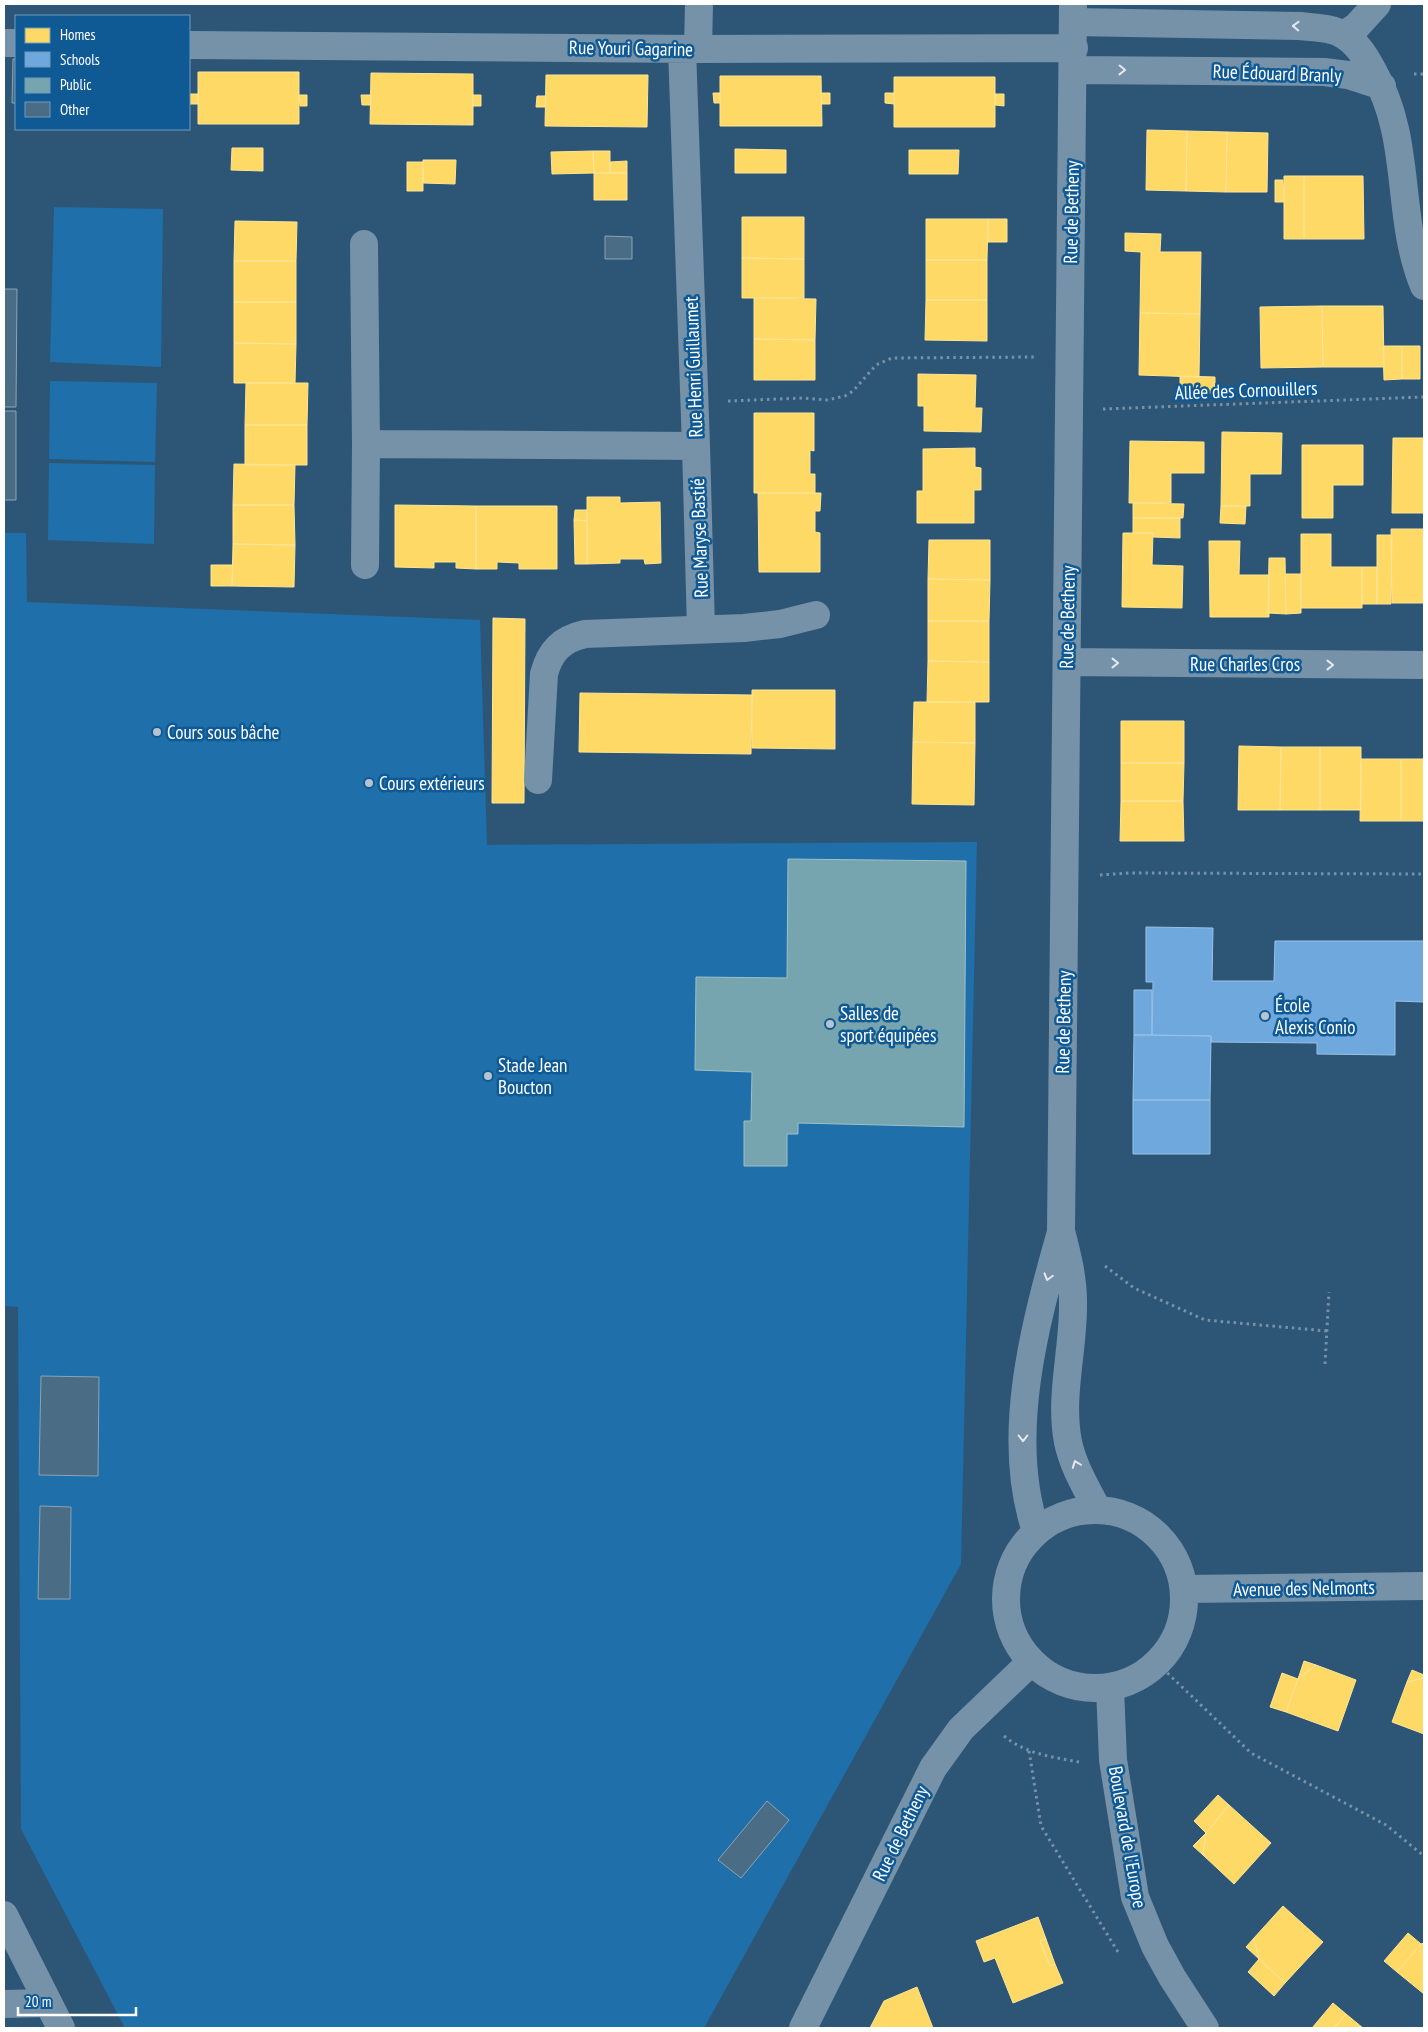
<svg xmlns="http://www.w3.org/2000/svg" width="1428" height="2032" viewBox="0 0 1428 2032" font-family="'PT Sans Narrow',sans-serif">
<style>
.green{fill:#1f6faa}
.homes{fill:#ffd966;stroke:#ffe494}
.schools{fill:#6fa8dc;stroke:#9ac2e6}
.public{fill:#76a5af;stroke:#9fc0c7}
.building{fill:#4b6c85;stroke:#8aa4b6}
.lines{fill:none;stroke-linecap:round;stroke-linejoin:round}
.path{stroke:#7692a9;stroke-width:3;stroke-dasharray:2.5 4;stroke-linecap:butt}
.minor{stroke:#7692a9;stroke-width:28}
.oneway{stroke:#e4e9ee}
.poi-dot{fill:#b6c4cf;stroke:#0f5a94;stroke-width:2}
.labels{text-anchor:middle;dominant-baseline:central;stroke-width:5;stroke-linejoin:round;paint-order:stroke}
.street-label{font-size:19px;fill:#fff;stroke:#0f5a94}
.poi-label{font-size:19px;fill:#fff;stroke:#0f5a94;text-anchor:start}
</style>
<rect width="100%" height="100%" fill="#2d5676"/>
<path class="green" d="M54,207l109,2 -2,158 -111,-5z
M50,381l107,2 -2,79 -106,-3z
M49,463l106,2 -1,79 -106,-4z
M4,533h22l1,69 453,18 7,225 490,-3 -16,722 -257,464h-579l-104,-199 -3,-522 -14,-1z"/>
<path class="homes" d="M198,72h101v52h-101z
M371,73l102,1v51l-103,-1z
M546,75h102l-1,52 -102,-1z
M720,76h101l1,50h-102z
M894,77h101v50h-101z
M713,93h7v10h-6z
M821,93h9v11h-8z
M885,93h9v11l-9,-1z
M189,94h9v10h-9z
M995,94h9v12l-9,-1z
M299,95h8v11h-7z
M361,95h10v10h-9z
M473,95h8v11h-9z
M537,96h9l-1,11h-9z
M1147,130l40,1 -1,60 -40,-1z
M1187,131l40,1 -1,60 -40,-1z
M1227,132l41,1 -1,59h-41z
M232,148h31v23l-32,-1z
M735,149l51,1v23h-51z
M909,150h50l-1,24h-49z
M593,151h17v22h-16z
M593,151l1,22 -42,1 -1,-22z
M423,160h33l-1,24 -32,-1z
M627,161v12h-17v-11z
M407,162h16v29h-16z
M594,173h33v27h-33z
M1284,176h20v63h-20z
M1304,176h59l1,63h-60z
M1275,180h8l1,22h-9z
M742,217h62v42l-62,-1z
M926,219h62l-1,41h-61z
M988,219h19v23h-19z
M235,221l62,1 -1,39h-62z
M1125,233l36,1 -1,18h41l-1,62 -60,-1 1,-61 -16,-1z
M742,258l62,1v39h-62z
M926,260h61v40h-61z
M234,261h62v41h-62z
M754,298l62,1 -1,41 -61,-1z
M926,300h61v41l-62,-1z
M234,302h62v42l-62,-1z
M1322,306l1,61 -62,1 -1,-61z
M1322,306h61l1,61h-61z
M1140,313l60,1 -1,63 -60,-2z
M754,339l61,1v40h-61z
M234,343l62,1 -1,39h-61z
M1383,346h19v33l-18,1z
M1402,346h18v33h-18z
M918,374l58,1 -1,33h7l-1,24 -57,-1v-25h-6z
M1180,376l35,1v16h-35z
M246,383h62l-1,42h-62z
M754,413h60v38l-4,-1v24h5v19h-61z
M245,425h62v40h-62z
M1222,432l60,1 -1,41h-31v32h-29z
M1393,438h31v75h-32z
M1130,441l74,1v31h-33v30h-42z
M1302,445h61v40h-30v33h-31z
M975,448v19l6,1v22h-7v33h-57v-32h6v-42z
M234,464l61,1 -1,40h-61z
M758,493h63l-1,18h-5v21l5,1v39h-61z
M587,497h33v6l40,-1 1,61 -16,1 -1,-5h-24v4l-33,1z
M1133,503l51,1 -1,14h-50z
M233,505h61l1,40 -62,-1z
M395,505l81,1v63l-20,-1v-6h-22v6l-39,-1z
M476,506h81v63h-38v-6l-22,-1v7h-21z
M1221,506h25l-1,18 -25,-1z
M575,510h12v11l-13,-1z
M1133,518h47v20l-27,-1v-4h-20z
M574,520l13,1v43h-12z
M1391,529h33v74h-32z
M1123,533h30l-1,32 31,1 -1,42 -60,-1z
M1301,534h30v33h31v41h-61z
M1377,535h15l-1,69h-14z
M929,540h61v40l-62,-1z
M1209,541h31l-1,34h30v42h-59z
M233,544l62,1 -1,42 -62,-1z
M1269,558h16l1,56 -18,-1z
M211,565h22l-1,21h-21z
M1362,567h15v37h-15z
M1285,574h16v39l-15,1z
M928,579l62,1 -1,41h-61z
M493,618l32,1 -1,184h-32z
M928,621h61v41l-61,-1z
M928,661l61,1v40h-62z
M752,690h83v59l-83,-1z
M580,693l172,2 -1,59 -172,-2z
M914,702h61v41l-62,-1z
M1121,721h63v42h-63z
M913,742l62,1 -1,62 -62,-1z
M1239,746l42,1 -1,63h-42z
M1281,747h39v63h-40z
M1320,747h41v63h-41z
M1361,759h40v62h-41z
M1401,759h23v62h-23z
M1121,763h63l-1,38h-62z
M1121,801h62l1,40h-64z
M1304,1661l12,4 -18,14z
M1316,1665l40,15 -18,51 -52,-19 12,-33z
M1412,1670l12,5v3l-17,4z
M1282,1673l16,6 -12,33 -16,-5z
M1424,1678v56l-32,-12 15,-40z
M1218,1795l11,10 -23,28 -12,-12z
M1229,1805l42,38 -37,41 -31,-29 3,-22z
M1206,1833l-3,22 -10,-9z
M1283,1906l40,36 -38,41 -26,-24 -5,-21z
M1038,1917l8,22 -6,2 10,25 5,-2 8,19 -50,20 -18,-45 -11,4 -8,-21z
M1408,1933l13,11 -24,28 -13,-11z
M1254,1938l5,21 -13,-12z
M1046,1939l9,25 -5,2 -10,-25z
M1424,1943v51l-27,-22 24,-28z
M1259,1959l26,24 -11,13 -26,-24z
M917,1987l16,41h-63l14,-27z
M1333,2003l13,11 -12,14h-22z
M1346,2014l17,14h-29z"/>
<path class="schools" d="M1146,927l67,1 -1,53h62l1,-40h149v61l-29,-1v54l-78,-1v-11l-106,-1v-6l-59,-1 1,-53h-7z
M1134,990h18v45h-18z
M1134,1035l77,1 -1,64h-77z
M1133,1100h77v54h-77z"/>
<path class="public" d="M788,859l178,2 -2,266 -166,-4v11h-11v32h-43v-45h7l1,-49 -57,-2 1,-93 91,1z"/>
<path class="building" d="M13,59h3v44h-4z
M605,236l27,1v22h-27z
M4,289h13l-1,118h-12z
M4,411h12v89h-12z
M41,1376l58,1 -1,99 -59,-1z
M40,1506l31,1 -1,92h-32z
M767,1801l22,19 -48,58 -23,-18z"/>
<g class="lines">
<path class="path" d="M1414,74h10
M728,401l76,-3 23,2 18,-4 8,-5 23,-26 16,-7 143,-1
M1103,409l321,-12
M1100,875l29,-2 295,1
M1105,1266l29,22 71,32 122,11
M1325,1364l4,-72
M1158,1664l93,89 135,72 38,31
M1004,1736c22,18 48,21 75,26
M1029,1751l12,75 77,126"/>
<path class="minor" d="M1073,4l-12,1227c6,23 12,46 12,71 1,46 -14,94 -5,140 5,24 18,45 29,67
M1073,22l227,4c15,2 32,1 45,10 13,8 21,22 28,35 40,69 22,145 51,215
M1344,35l13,-9 20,-22
M4,43h12
M189,45l509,4 376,-1
M698,49l1,-45
M1073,70l251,2 24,3 34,11
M364,244l2,200 -1,121
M366,444l330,2 -14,-397
M696,446l5,183
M1067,662l357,3
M538,780l6,-106c6,-23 18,-35 41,-40l159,-6 36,-4 36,-9
M1006 1599a89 89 0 1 1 178 0a89 89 0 1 1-178 0Z
M1036,1531c-32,-94 -1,-207 25,-299
M1185,1589l239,-3
M1110,1688l3,72 22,137 20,49 17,31 33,51
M4,1915l57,113
M4,2004l44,-1
M803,2028l130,-260 28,-39 70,-67"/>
</g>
<defs><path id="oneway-chevron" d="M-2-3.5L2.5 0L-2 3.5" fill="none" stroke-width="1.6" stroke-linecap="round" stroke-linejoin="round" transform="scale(1.25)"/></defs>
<g class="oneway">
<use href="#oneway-chevron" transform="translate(1296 26) rotate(-178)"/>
<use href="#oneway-chevron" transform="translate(1122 70) rotate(1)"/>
<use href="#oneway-chevron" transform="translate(1115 663)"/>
<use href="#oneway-chevron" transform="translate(1330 665)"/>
<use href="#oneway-chevron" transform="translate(1048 1277) rotate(106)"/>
<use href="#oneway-chevron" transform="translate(1023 1438) rotate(90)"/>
<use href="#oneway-chevron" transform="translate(1076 1464) rotate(-111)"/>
</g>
<g class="poi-dot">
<circle cx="157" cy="732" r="5"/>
<circle cx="369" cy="783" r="5"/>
<circle cx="1265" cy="1016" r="5"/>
<circle cx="830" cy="1024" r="5"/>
<circle cx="488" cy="1076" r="5"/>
</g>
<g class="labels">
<g class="street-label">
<text transform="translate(631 48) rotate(1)">Rue Youri Gagarine</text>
<text transform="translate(1277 73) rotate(2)">Rue Édouard Branly</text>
<text transform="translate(1071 212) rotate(-89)">Rue de Betheny</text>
<text transform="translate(693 367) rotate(-92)">Rue Henri Guillaumet</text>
<text transform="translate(1246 390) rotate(-2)">Allée des Cornouillers</text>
<text transform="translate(699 538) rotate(-92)">Rue Maryse Bastié</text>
<text transform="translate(1067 617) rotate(-89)">Rue de Betheny</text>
<text x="1245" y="664">Rue Charles Cros</text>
<text transform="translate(1063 1022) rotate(-89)">Rue de Betheny</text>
<text transform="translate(1304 1588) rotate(-1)">Avenue des Nelmonts</text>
<text transform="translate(900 1833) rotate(-64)">Rue de Betheny</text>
<text transform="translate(1128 1837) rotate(80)">Boulevard de l'Europe</text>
</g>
<g class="poi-label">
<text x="167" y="732">Cours sous bâche</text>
<text x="379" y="783">Cours extérieurs</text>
<text x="1275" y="1005">École<tspan x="1275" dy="22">Alexis Conio</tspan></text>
<text x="840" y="1013">Salles de<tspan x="840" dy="22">sport équipées</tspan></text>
<text x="498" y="1065">Stade Jean<tspan x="498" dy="22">Boucton</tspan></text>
</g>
</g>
<rect width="1428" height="2032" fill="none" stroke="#ffffff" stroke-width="10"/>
<rect x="15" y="15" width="175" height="115" fill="#0f5a94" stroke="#6f9cbf"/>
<rect x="25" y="28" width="25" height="15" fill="#ffd966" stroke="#6f9cbf"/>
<text x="60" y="40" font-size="15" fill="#ffffff">Homes</text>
<rect x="25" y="52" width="25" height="15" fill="#6fa8dc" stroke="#6f9cbf"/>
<text x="60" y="65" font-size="15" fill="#ffffff">Schools</text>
<rect x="25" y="78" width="25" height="15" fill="#76a5af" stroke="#6f9cbf"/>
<text x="60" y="90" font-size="15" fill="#ffffff">Public</text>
<rect x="25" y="102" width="25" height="15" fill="#4b6c85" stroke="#6f9cbf"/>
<text x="60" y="115" font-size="15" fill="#ffffff">Other</text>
<path d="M18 2007v8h118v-8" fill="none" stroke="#ffffff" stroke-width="2.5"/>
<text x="25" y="2007" font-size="15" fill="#ffffff" stroke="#0f5a94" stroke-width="4" paint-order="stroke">20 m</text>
</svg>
